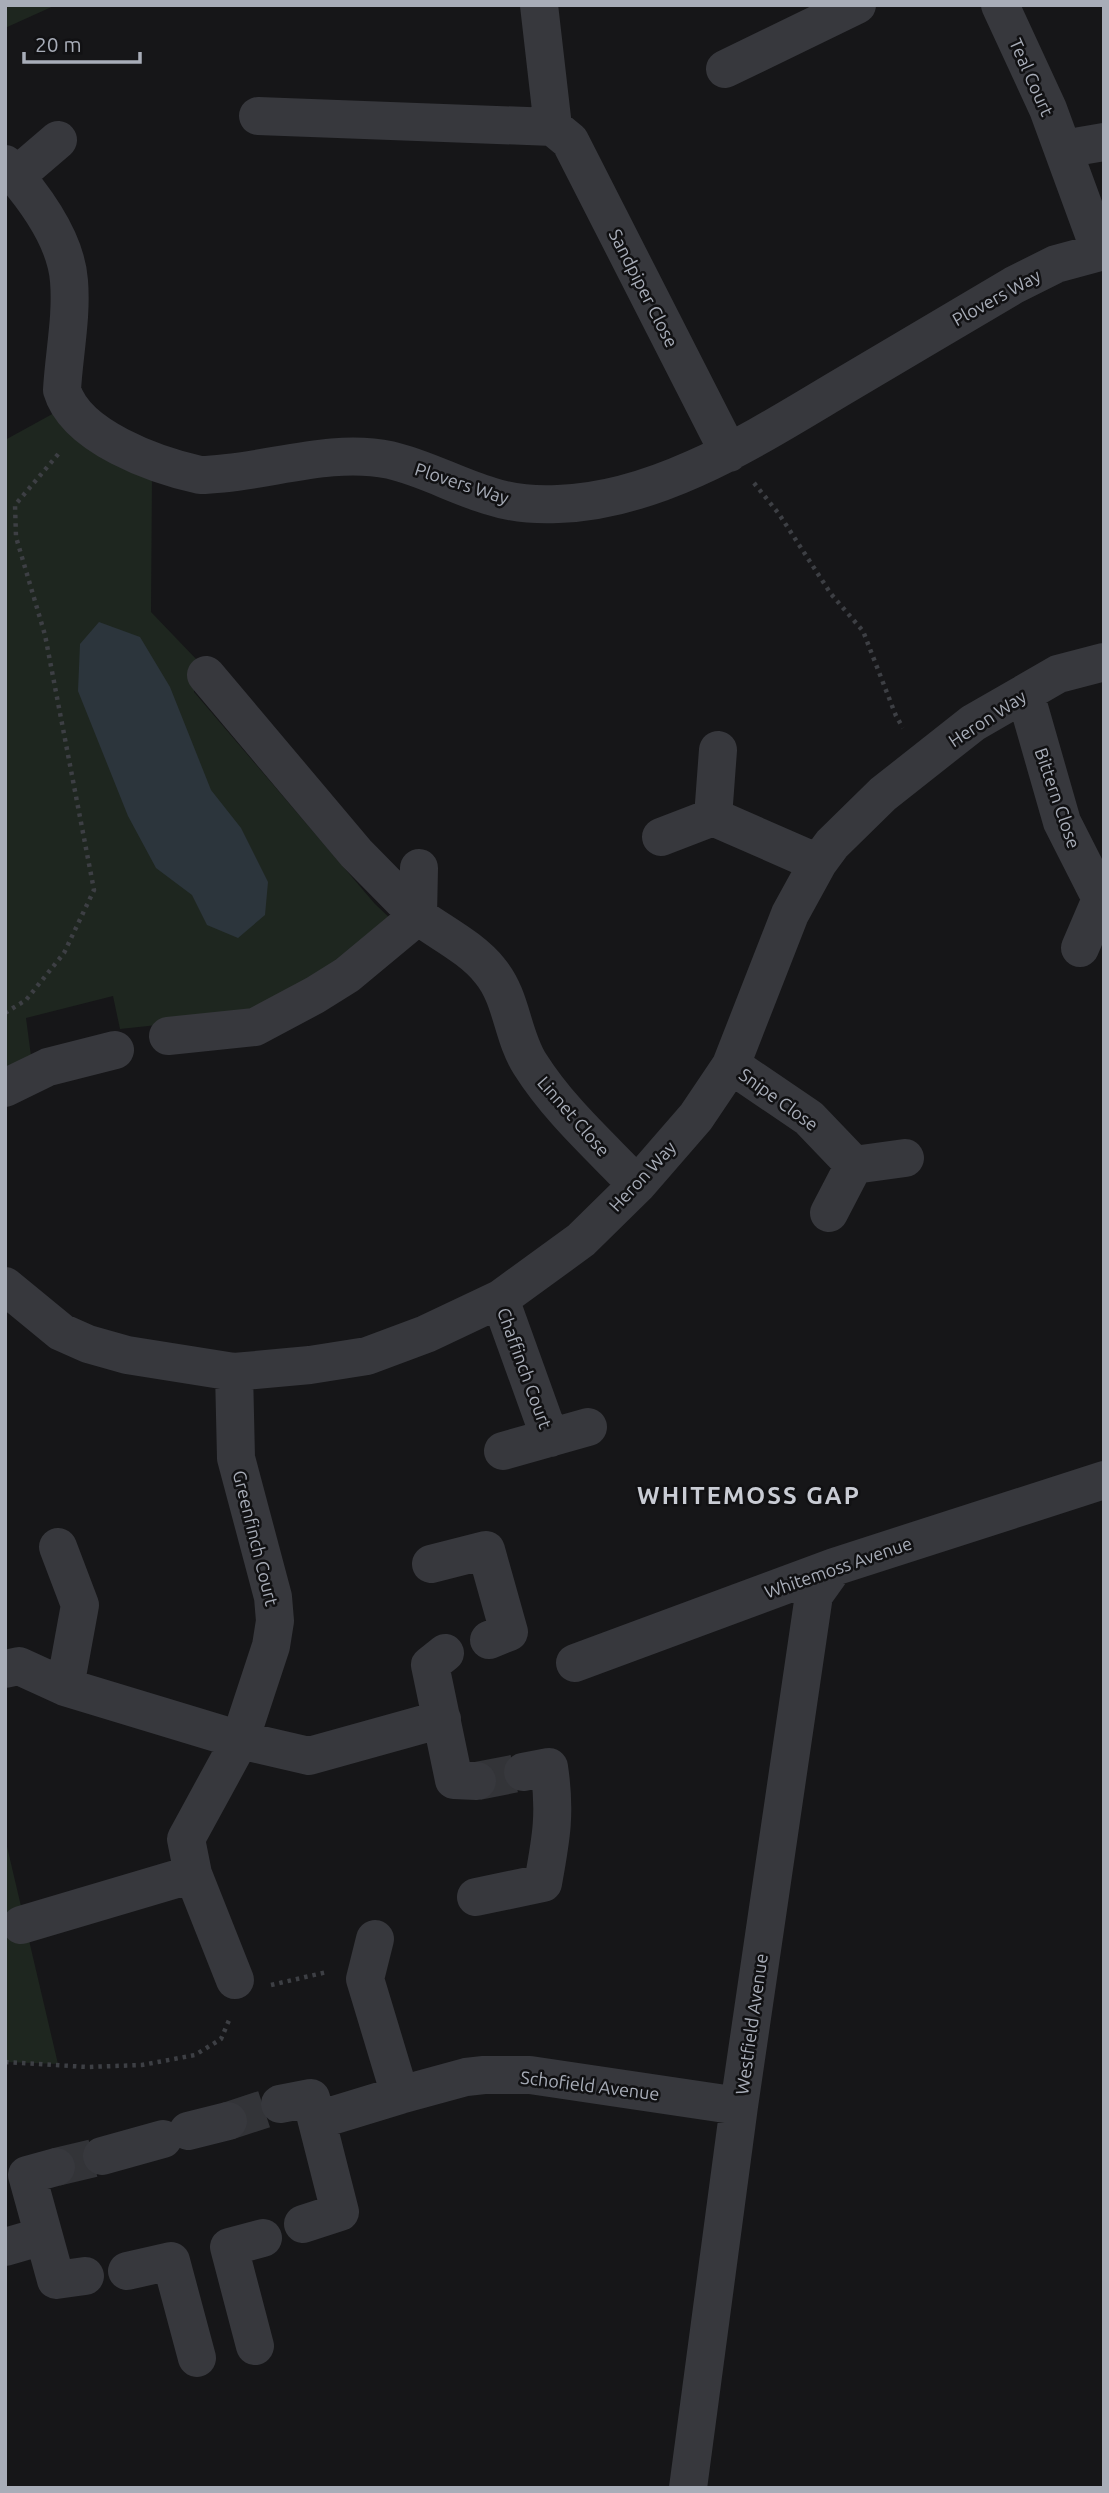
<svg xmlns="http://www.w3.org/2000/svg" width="1109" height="2493" viewBox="0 0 1109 2493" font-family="Ubuntu,sans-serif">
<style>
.green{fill:#1e261f}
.water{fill:#2c353c}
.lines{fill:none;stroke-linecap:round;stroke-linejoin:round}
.minor-tunnel{stroke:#333438;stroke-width:38;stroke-dasharray:38 19;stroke-linecap:butt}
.path{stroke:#3d3f44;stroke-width:4.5;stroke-dasharray:3.5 5;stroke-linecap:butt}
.minor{stroke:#37383d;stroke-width:38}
.labels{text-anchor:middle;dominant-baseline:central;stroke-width:5;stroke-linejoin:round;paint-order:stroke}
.street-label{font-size:18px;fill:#a8adb8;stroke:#111113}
.district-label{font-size:24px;font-weight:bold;letter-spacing:2px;fill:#c9ccd4;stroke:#111113}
</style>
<rect width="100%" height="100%" fill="#161618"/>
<path class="green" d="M5,5h51l-51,23z
M56,412l96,65 -1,135 46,48 -3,32 181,212 18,17 -133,93 -140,15 -7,-33 -87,22 5,38 -26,13v-629z
M5,1838l53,226 -53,-2z"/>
<path class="water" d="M99,622l41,15 30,50 41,103 30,38 27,54 -3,33 -27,23 -31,-13 -15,-30 -36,-27 -28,-52 -50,-125 2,-47z"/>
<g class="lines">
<path class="minor-tunnel" d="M477,1781l46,-9
M228,2121l52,-17
M56,2167l46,-11"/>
<path class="path" d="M754,483l25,31 52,80 32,37 33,85 7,12
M5,1013l21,-13 38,-47 30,-63 -49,-255 -29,-98 -1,-32 45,-53
M271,1985l56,-13
M5,2062l82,5 55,-2 53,-10 26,-16 9,-21"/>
<path class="minor" d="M539,5l14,122
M1000,5l48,104 52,142
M725,69l132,-64
M258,116l295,11 17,14 159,312
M1063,149l41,-7
M5,164c28,31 61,74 64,117 3,36 -5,73 -7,109 14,47 93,75 138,85 63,-1 127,-28 190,-15 35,8 66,26 100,36 21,7 46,9 68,8 101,-3 198,-66 282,-116 58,-34 116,-69 174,-103l42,-21 48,-13
M16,176l42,-36
M1025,693l37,129 39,77 -21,49
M713,817l5,-67
M661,837l52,-20 105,46
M419,868l-1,48c23,17 54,32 72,55 22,26 22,65 40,93 29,46 70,82 107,121
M168,1036l87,-9 60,-32 32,-20 71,-59 -62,-63 -150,-178
M731,1065l78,53 45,47 -25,48
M5,1088l43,-21 67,-17
M854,1165l51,-7
M5,1286l56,46 27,12 39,11 107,17 76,-7 57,-9 59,-22 74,-35 81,-59 56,-55 59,-68 35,-52 59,-151 28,-51 14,-19 51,-50 90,-71 85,-49 46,-12
M500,1299l50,139
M234,1372l2,86 37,139 2,24 -4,25 -31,94 -54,99 7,35 42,106
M503,1451l85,-24
M58,1547l22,58 -15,82
M431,1564l55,-14 23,82 -20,8
M445,1653l-15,12 24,115 23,1
M575,1663l259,-96 270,-87
M5,1669l14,-3 46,21 175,53 69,16 133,-37
M476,1897l67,-14c8,-44 13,-70 6,-116l-26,5
M21,1925l172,-51
M375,1939l-10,40 35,116
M280,2104l31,-6 29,114 -37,12
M318,2120l82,-25 66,-18 18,-2h46l209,31
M188,2131l40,-10
M102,2156l61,-17
M56,2167l-29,8 29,105 29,-4
M5,2247l38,-11
M127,2271l44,-10 26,97
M255,2346l-26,-99 34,-9
M688,2488l51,-382 75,-511 20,-28"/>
</g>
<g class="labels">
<g class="street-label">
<text transform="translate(1032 77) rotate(66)">Teal Court</text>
<text transform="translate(644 288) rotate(63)">Sandpiper Close</text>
<text transform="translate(996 297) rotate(-29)">Plovers Way</text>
<text transform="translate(462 483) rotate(18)">Plovers Way</text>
<text transform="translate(987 718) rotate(-33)">Heron Way</text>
<text transform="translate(1058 798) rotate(71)">Bittern Close</text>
<text transform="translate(779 1099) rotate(36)">Snipe Close</text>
<text transform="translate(574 1116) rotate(49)">Linnet Close</text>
<text transform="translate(642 1176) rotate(-47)">Heron Way</text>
<text transform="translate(525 1368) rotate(70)">Chaffinch Court</text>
<text transform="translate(256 1538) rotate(76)">Greenfinch Court</text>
<text transform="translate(838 1567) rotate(-19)">Whitemoss Avenue</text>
<text transform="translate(751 2024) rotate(-82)">Westfield Avenue</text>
<text transform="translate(590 2085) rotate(7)">Schofield Avenue</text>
</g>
<g class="district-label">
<text x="749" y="1495">WHITEMOSS GAP</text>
</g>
</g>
<rect width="1109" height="2493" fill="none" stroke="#a8adb8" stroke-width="14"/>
<path d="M24 52v10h116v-10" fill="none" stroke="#a8adb8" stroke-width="3.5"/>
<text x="35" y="52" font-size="21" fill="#a8adb8" stroke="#111113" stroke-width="5" paint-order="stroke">20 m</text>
</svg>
